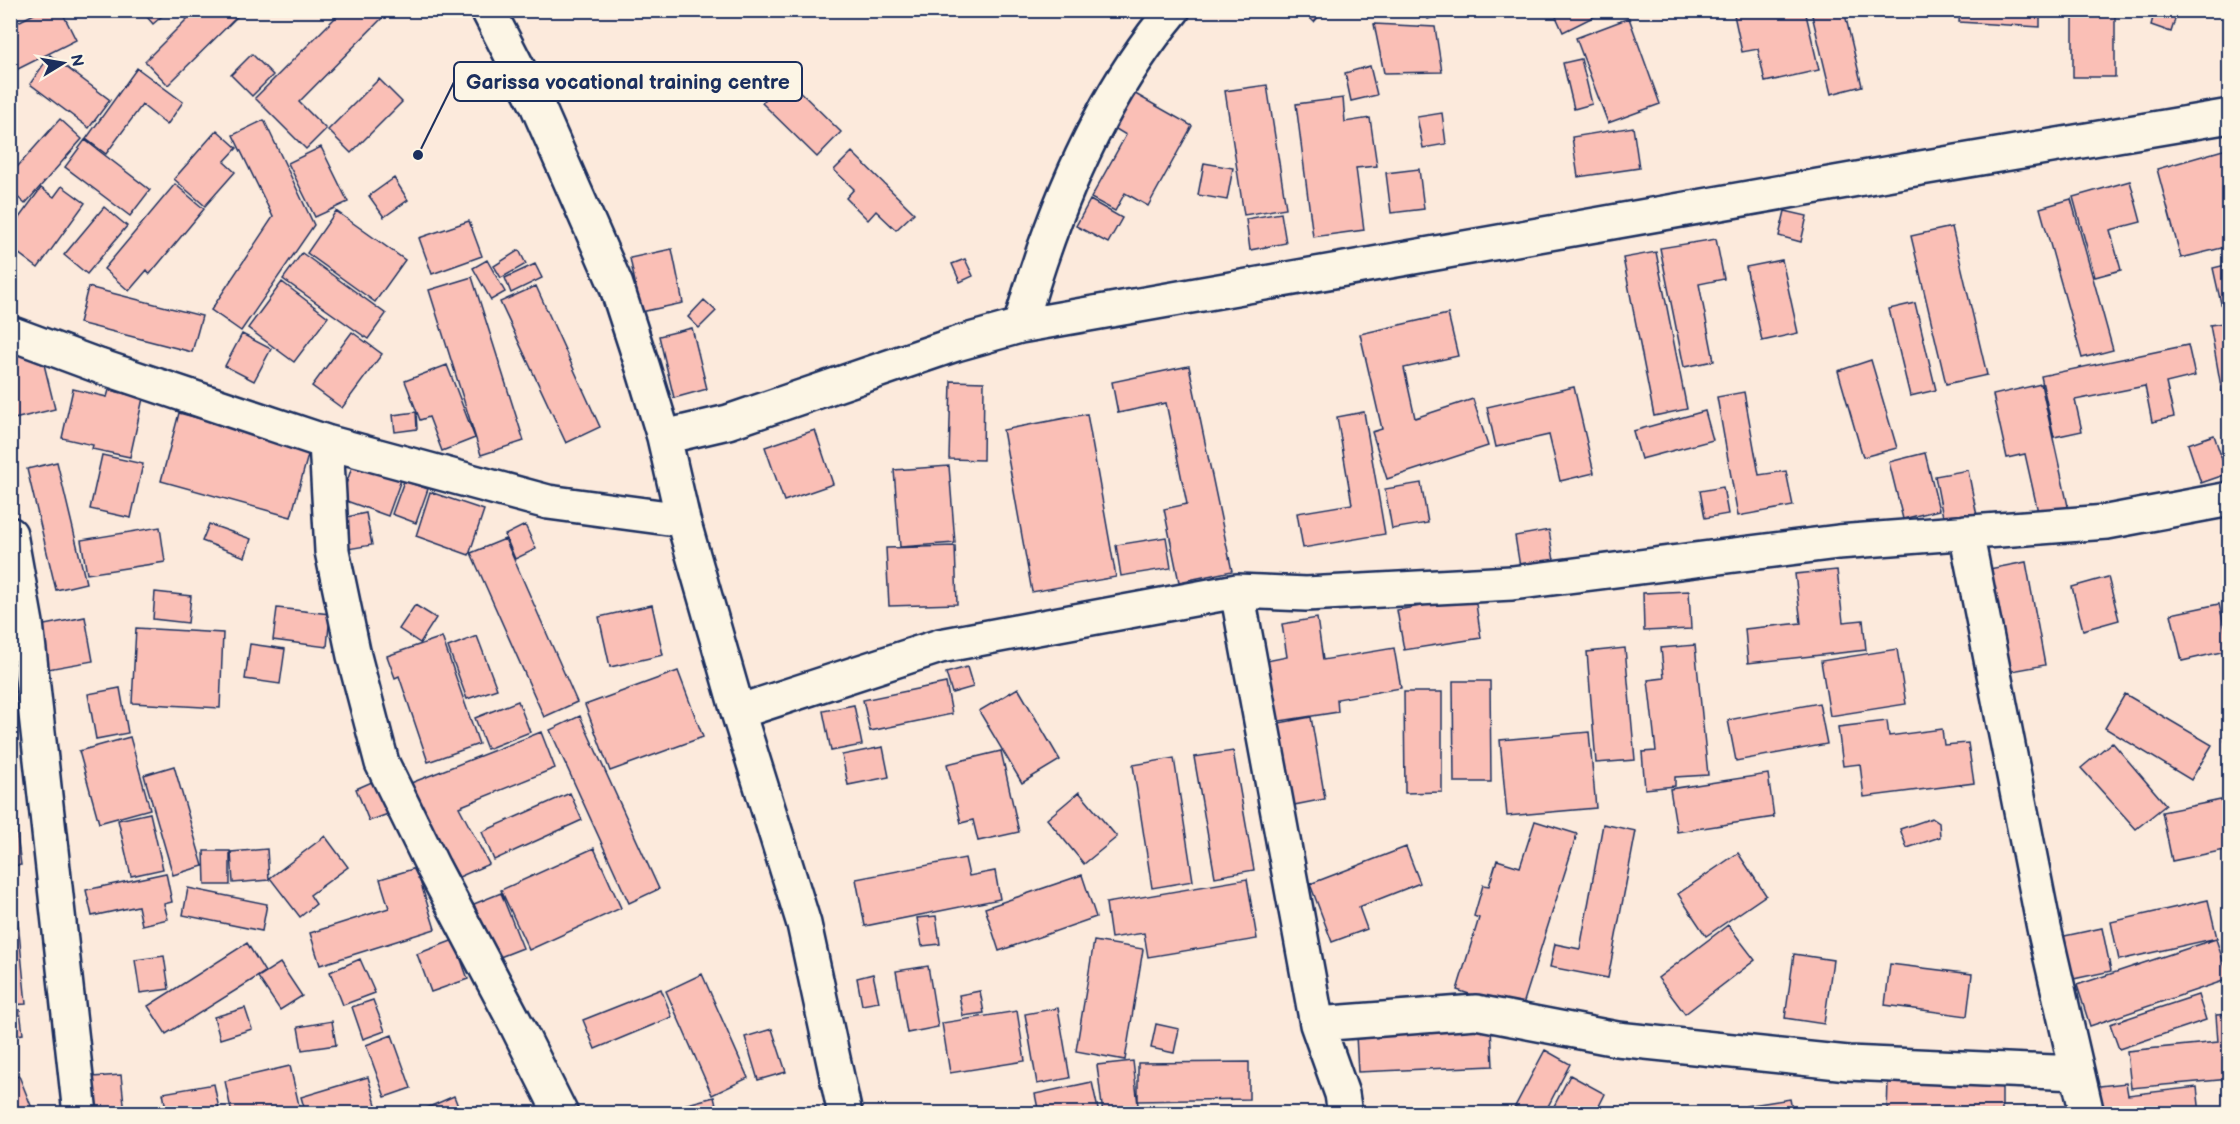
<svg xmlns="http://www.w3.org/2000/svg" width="2240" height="1124" viewBox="0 0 2240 1124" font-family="'Balsamiq Sans',sans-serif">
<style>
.building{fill:#fabfb6;stroke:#1b2f5e;stroke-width:1.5}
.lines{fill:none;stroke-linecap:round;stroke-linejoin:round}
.minor-casing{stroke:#1b2f5e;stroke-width:38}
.minor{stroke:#fcf5e5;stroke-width:33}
.leader{fill:none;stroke:#1b2f5e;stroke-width:2}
.callout-dot{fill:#1b2f5e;stroke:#fcf5e5;stroke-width:2}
.callout{fill:#fcf5e5;stroke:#1b2f5e;stroke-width:2}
.callout-label{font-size:21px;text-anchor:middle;font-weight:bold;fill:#1b2f5e}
</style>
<rect width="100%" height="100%" fill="#fceadc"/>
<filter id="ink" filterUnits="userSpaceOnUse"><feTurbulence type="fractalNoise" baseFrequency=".0167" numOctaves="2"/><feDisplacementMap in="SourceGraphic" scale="12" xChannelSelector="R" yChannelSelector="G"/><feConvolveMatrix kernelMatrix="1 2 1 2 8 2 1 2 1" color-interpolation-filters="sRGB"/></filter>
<g filter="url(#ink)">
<path class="building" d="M42,10h19l15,30 -66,33v-47z
M141,10h28l-16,14z
M196,10l47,1 -75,74 -23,-24z
M343,10h47l-91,92 27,27 -20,20 -51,-51z
M1302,10h23l-11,12z
M1424,10h28l-24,9z
M1553,10h54l-44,22z
M1733,10h72l14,60 -54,12 -7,-33 -16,3z
M1844,10l18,76 -31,8 -20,-83z
M1960,10h80v17l-81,-5z
M2073,10h42v67h-42z
M2155,10h23l-7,22 -20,-7z
M1629,18l31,86 -52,19 -32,-85z
M1374,24l61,3 7,45 -58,1z
M252,54l21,21 -21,21 -21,-21z
M50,55l60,45 -21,28 -59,-44z
M1581,59l11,45 -18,5 -11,-46z
M1370,66l7,29 -26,6 -6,-28z
M137,68l46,34 -16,23 -25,-20 -36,49 -20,-15z
M786,78l55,54 -24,25 -55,-54z
M379,79l23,23 -51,51 -23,-23z
M1267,85l19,123 -42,7 -19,-124z
M1130,91l62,35 -44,80 -23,-13 -10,18 -24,-13 35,-63 -15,-9z
M1343,98l2,24 25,-4 7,48 -21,2 8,62 -51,7 -17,-133z
M1442,113l4,31 -23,4 -6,-31z
M60,119l22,20 -57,65 -15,-14v-15z
M264,120l50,105 -73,106 -30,-21 62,-93 -40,-82z
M1633,127l6,41 -61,9 -6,-40z
M217,130l20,18 -13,14 11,10 -30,34 -31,-27z
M85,140l65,50 -20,26 -65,-49z
M321,147l27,55 -33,15 -27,-54z
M2230,148v98l-49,12 -24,-89z
M852,152l62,61 -18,17 -20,-19 -8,9 -22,-22 8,-9 -20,-19z
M1204,163l29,5 -6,32 -29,-5z
M1419,169l5,40 -33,4 -5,-40z
M394,178l14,22 -24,17 -15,-21z
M2130,181l11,41 -31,8 11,40 -26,7 -22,-80z
M175,184l29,25 -54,65 -3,-4 -18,21 -25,-22z
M62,186l23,17 -47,65 -28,-21v-17l31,-42 13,9z
M2071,199l42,151 -31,8 -42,-150z
M1090,200l32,18 -14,25 -32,-17z
M104,207l23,19 -40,48 -23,-19z
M336,211l69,49 -30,42 -68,-49z
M1785,211l22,5 -6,26 -22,-6z
M1281,213l5,30 -36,7 -4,-31z
M469,221l13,35 -50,18 -13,-36z
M1952,227l35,148 -41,9 -35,-148z
M1716,239l8,40 -25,5 15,77 -30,6 -24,-119z
M672,249l11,54 -42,9 -11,-54z
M519,250l7,14 -25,14 -7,-12z
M1656,252l31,157 -33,7 -31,-158z
M302,253l84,61 -18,25 -85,-60z
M965,259l8,17 -13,6 -8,-18z
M487,260l18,32 -14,8 -18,-32z
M1782,260l16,73 -36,8 -16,-74z
M535,264l7,14 -31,15 -6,-15z
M2230,264v52l-6,1 -11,-49z
M472,277l52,164 -43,14 -52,-165z
M282,282l46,35 -34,45 -46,-34z
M536,286l64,141 -34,16 -66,-141z
M88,287l114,29 -10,36 -113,-29z
M704,300l12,11 -17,17 -11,-11z
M1915,303l21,87 -26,6 -21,-87z
M1448,314l10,42 -54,12 11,50 58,-19 15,47 -101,33 -15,-47 10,-3 -22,-95z
M2230,322v92l-4,1 -16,-90z
M692,328l15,61 -33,9 -15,-62z
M352,332l30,22 -40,54 -30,-22z
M242,334l29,15 -17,32 -29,-15z
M2188,345l7,31 -29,7 8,34 -22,5 -7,-36 -70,14 7,31 -28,6 -13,-61z
M40,348l15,61 -45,11v-64z
M1871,360l26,88 -34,9 -25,-86z
M447,365l28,73 -33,13 -13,-34 -9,3 -15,-39z
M1189,366l43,205 -53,11 -15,-73 23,-5 -21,-101 -48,10 -6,-31z
M951,381l33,1 -1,78 -34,-1z
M2041,384l29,131 -30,6 -15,-67 -18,4 -14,-63z
M1574,387l20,86 -34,8 -11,-46 -53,12 -9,-40z
M73,389l34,8 2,-7 34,8 -13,59 -38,-8 1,-4 -31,-7z
M1744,392l15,83 27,-4 7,35 -55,10 -21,-119z
M1705,411l8,29 -72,19 -8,-28z
M416,412l1,17 -22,3 -2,-17z
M1364,412l21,122 -82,14 -6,-35 55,-9 -15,-87z
M179,413l131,35 -19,69 -130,-36z
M1087,414l29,163 -84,15 -29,-162z
M815,430l18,54 -49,17 -19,-54z
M2214,435l13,39 -26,9 -13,-39z
M1925,453l14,57 -36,9 -14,-57z
M102,455l41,9 -12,54 -41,-9z
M354,461l48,16 -14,39 -47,-17z
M57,462l29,121 -30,7 -29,-121z
M949,466l6,77 -55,4 -6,-77z
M1968,470l10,51 -33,6 -10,-51z
M404,481l24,8 -12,34 -24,-9z
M1421,483l7,40 -36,6 -7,-40z
M1723,487l5,27 -23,4 -5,-27z
M430,492l54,18 -15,45 -53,-19z
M366,513l6,32 -30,5 -5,-31z
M209,524l42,15 -6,18 -43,-16z
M525,525l11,24 -21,10 -10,-24z
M160,527l5,35 -78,12 -6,-34z
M1549,530l5,31 -34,6 -5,-31z
M1166,537l5,31 -50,8 -5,-31z
M505,539l72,163 -33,15 -73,-164z
M955,546l2,58 -68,2 -3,-58z
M2229,561h1v52l-7,-1z
M2026,562l19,103 -38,7 -18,-103z
M1837,570l6,52 20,-2 3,30 -118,13 -3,-34 56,-6 -6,-49z
M2108,577l11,43 -36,10 -11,-43z
M1689,591l2,38 -47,2 -1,-38z
M155,592l36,4 -3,27 -35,-4z
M1475,597l6,41 -77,12 -7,-40z
M2219,604l11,46 -48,11 -11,-47z
M415,605l21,13 -16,25 -21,-14z
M652,605l11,50 -53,12 -11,-50z
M277,608l53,6 -3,33 -54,-7z
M85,617l8,44 -56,10 -8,-43z
M1317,618l6,42 71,-12 7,40 -64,11 1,13 -71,11 -10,-60 30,-6 -5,-33z
M136,628l87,5 -3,75 -88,-5z
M477,636l20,53 -30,10 -19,-52z
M442,637l37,107 -51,18 -29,-86 -4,2 -8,-22z
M250,644l35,5 -5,35 -35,-5z
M1695,645l13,130 -33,2v9l-30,3 -3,-37 14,-1 -8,-71 16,-2 -3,-30z
M1625,648l10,112 -39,3 -9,-111z
M1897,649l9,55 -76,12 -9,-55z
M967,667l6,20 -21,6 -6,-20z
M678,671l25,66 -93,34 -25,-66z
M1453,681h37l1,101h-37z
M946,683l6,31 -82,17 -7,-31z
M120,688l8,45 -32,6 -8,-45z
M1018,688l42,72 -38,23 -43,-72z
M1404,692h38v100l-37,1z
M2125,694l87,51 -21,35 -86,-52z
M2226,697h4v44h-5z
M518,701l12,31 -43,17 -12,-31z
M1819,703l8,41 -91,17 -8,-41z
M854,705l8,40 -31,6 -8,-40z
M580,716l79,173 -30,14 -79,-173z
M1311,717l14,82 -36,7 -15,-82z
M1887,721l2,15 53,-7 2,16 24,-2 6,40 -110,14 -4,-33 -17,2 -5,-39z
M541,732l14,36 -96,39 30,57 -30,13 -53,-92z
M1589,732l7,76 -89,8 -7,-76z
M130,737l20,72 -51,14 -20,-72z
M2112,742l54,63 -30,24 -55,-61z
M883,747l6,30 -41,8 -6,-30z
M1001,751l18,81 -41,9 -5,-21 -12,3 -14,-59z
M1233,751l21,119 -39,7 -21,-120z
M1174,758l19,123 -41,7 -19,-123z
M10,766h5l3,24 -8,1z
M174,766l29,100 -30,9 -29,-100z
M1768,774l6,43 -97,15 -7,-43z
M374,781l14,33 -19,7 -13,-32z
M1079,792l38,45 -33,27 -37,-45z
M570,793l12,27 -88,40 -12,-28z
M2221,800l9,49 -58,12 -10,-49z
M150,813l13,56 -32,7 -13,-56z
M1932,818l7,5 1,14 -33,11 -7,-19z
M67,821l4,35 -15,1 -4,-35z
M1535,821l42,13 -56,177 -64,-21 22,-72 -5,-2 9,-31 6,1 8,-26 23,7z
M1603,824l33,7 -28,147 -58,-11 5,-23 25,5z
M10,828h6l5,37 -11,1z
M325,836l23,31 -38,28 6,9 -16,13 -30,-39z
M1406,847l14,36 -61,24 8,22 -35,13 -22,-58z
M594,848l27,60 -92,42 -28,-60z
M267,849l2,31 -36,3 -2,-31z
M204,851h26v34h-25z
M1738,853l28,42 -60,41 -28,-42z
M965,858l4,18 26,-5 5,28 -135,27 -9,-47z
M416,868l19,61 -115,36 -10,-32 79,-25 -9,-29z
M166,873l6,29 -8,2 4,15 -26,6 -4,-19 -46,10 -6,-26z
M1082,875l14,42 -97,34 -14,-43z
M1247,879l10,60 -109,18 -4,-24 -33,5 -5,-35z
M188,888l79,16 -5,27 -79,-16z
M15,891l11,113 -16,1v-113z
M501,893l22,55 -28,11 -21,-55z
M2208,900l9,38 -98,22 -8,-38z
M936,916l4,28 -18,2 -5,-28z
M1728,925l27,35 -70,54 -27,-36z
M2102,928l9,43 -47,10 -9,-43z
M2216,939l13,40 -139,47 -13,-41z
M454,940l14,39 -37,13 -14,-38z
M1094,941l49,8 -18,111 -49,-9z
M247,943l18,29 -99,62 -18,-28z
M1794,954l39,6 -9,64 -39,-6z
M164,956l5,33 -29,4 -5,-33z
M360,959l15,34 -32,12 -13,-33z
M280,963l22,33 -22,14 -22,-33z
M1890,964l82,10 -5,42 -82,-11z
M928,966l10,61 -31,6 -11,-62z
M702,974l46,104 -36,17 -46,-104z
M873,974l6,28 -17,3 -5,-27z
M661,989l11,28 -77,32 -12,-29z
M980,991l4,22 -21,3 -4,-21z
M2198,995l8,25 -87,29 -9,-25z
M373,1000l12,31 -22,8 -11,-32z
M245,1008l7,21 -32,10 -6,-22z
M1058,1008l12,70 -33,6 -12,-70z
M20,1010l3,24 -13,2v-25z
M1017,1011l8,50 -75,12 -8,-50z
M2230,1014v65l-99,9 -4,-37 91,-9 -2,-27z
M332,1021l4,24 -34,5 -4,-23z
M1156,1024l23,5 -5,24 -23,-5z
M772,1029l14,43 -28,8 -13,-43z
M1491,1029l2,37 -135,6 -2,-37z
M392,1035l19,53 -26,9 -19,-52z
M1545,1050l25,14 -26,50h-33z
M1133,1061l6,53h-36l-6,-49z
M1249,1062v37l-111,2v-38z
M290,1066l11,48h-69l-7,-33z
M121,1075l4,39h-29l-4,-37z
M1570,1075l35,19 -10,20h-45z
M19,1076l15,37 -1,1h-23v-35z
M368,1077l9,31 -11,3v3h-60l-5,-17z
M1888,1080l114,1v33h-115z
M1092,1082l7,32h-60l-4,-20z
M2126,1083l2,12 69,-8 3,27h-105l-4,-27z
M214,1084l6,30h-53l-4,-21z
M454,1096l7,18h-48z
M714,1097l4,17h-68z
M1790,1099l3,15h-46l-1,-8z
M777,1105l2,9h-43z"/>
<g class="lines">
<defs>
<path id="minor" d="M488,10l49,95 79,180 27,83 21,69 19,83 55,192 66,212 41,190
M1020,326c31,-110 79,-228 153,-316
M10,333l89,33 227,76 222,60 135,18
M664,437l64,-15 228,-78 64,-18 883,-155 327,-55
M326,442l6,109 22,105 28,107 51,104 84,159 44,88
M1966,532l78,396 43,186
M10,534l16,89 54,491
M1237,591l80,433 25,70 3,20
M738,712l202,-66 297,-55 69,3 206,-11 326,-41 269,-20 123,-23
M1317,1024l159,-12 141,27 231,24 229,10"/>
</defs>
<use href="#minor" class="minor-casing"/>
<use href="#minor" class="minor"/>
</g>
</g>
<path class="leader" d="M418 155L454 82"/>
<circle class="callout-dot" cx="418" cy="155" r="6"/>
<rect class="callout" x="454" y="62" width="348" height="39" rx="6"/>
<g class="callout-label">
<text x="628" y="89">Garissa vocational training centre</text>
</g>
<rect width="2240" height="1124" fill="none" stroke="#fcf5e5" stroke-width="36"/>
<rect x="18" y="18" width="2204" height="1088" fill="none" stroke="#1b2f5e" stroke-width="2" filter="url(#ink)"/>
<g transform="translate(63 63) rotate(79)" stroke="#fcf5e5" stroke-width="4.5" paint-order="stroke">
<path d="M0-4.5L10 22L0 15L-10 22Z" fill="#1b2f5e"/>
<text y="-9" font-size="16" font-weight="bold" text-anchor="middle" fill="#1b2f5e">N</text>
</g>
</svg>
